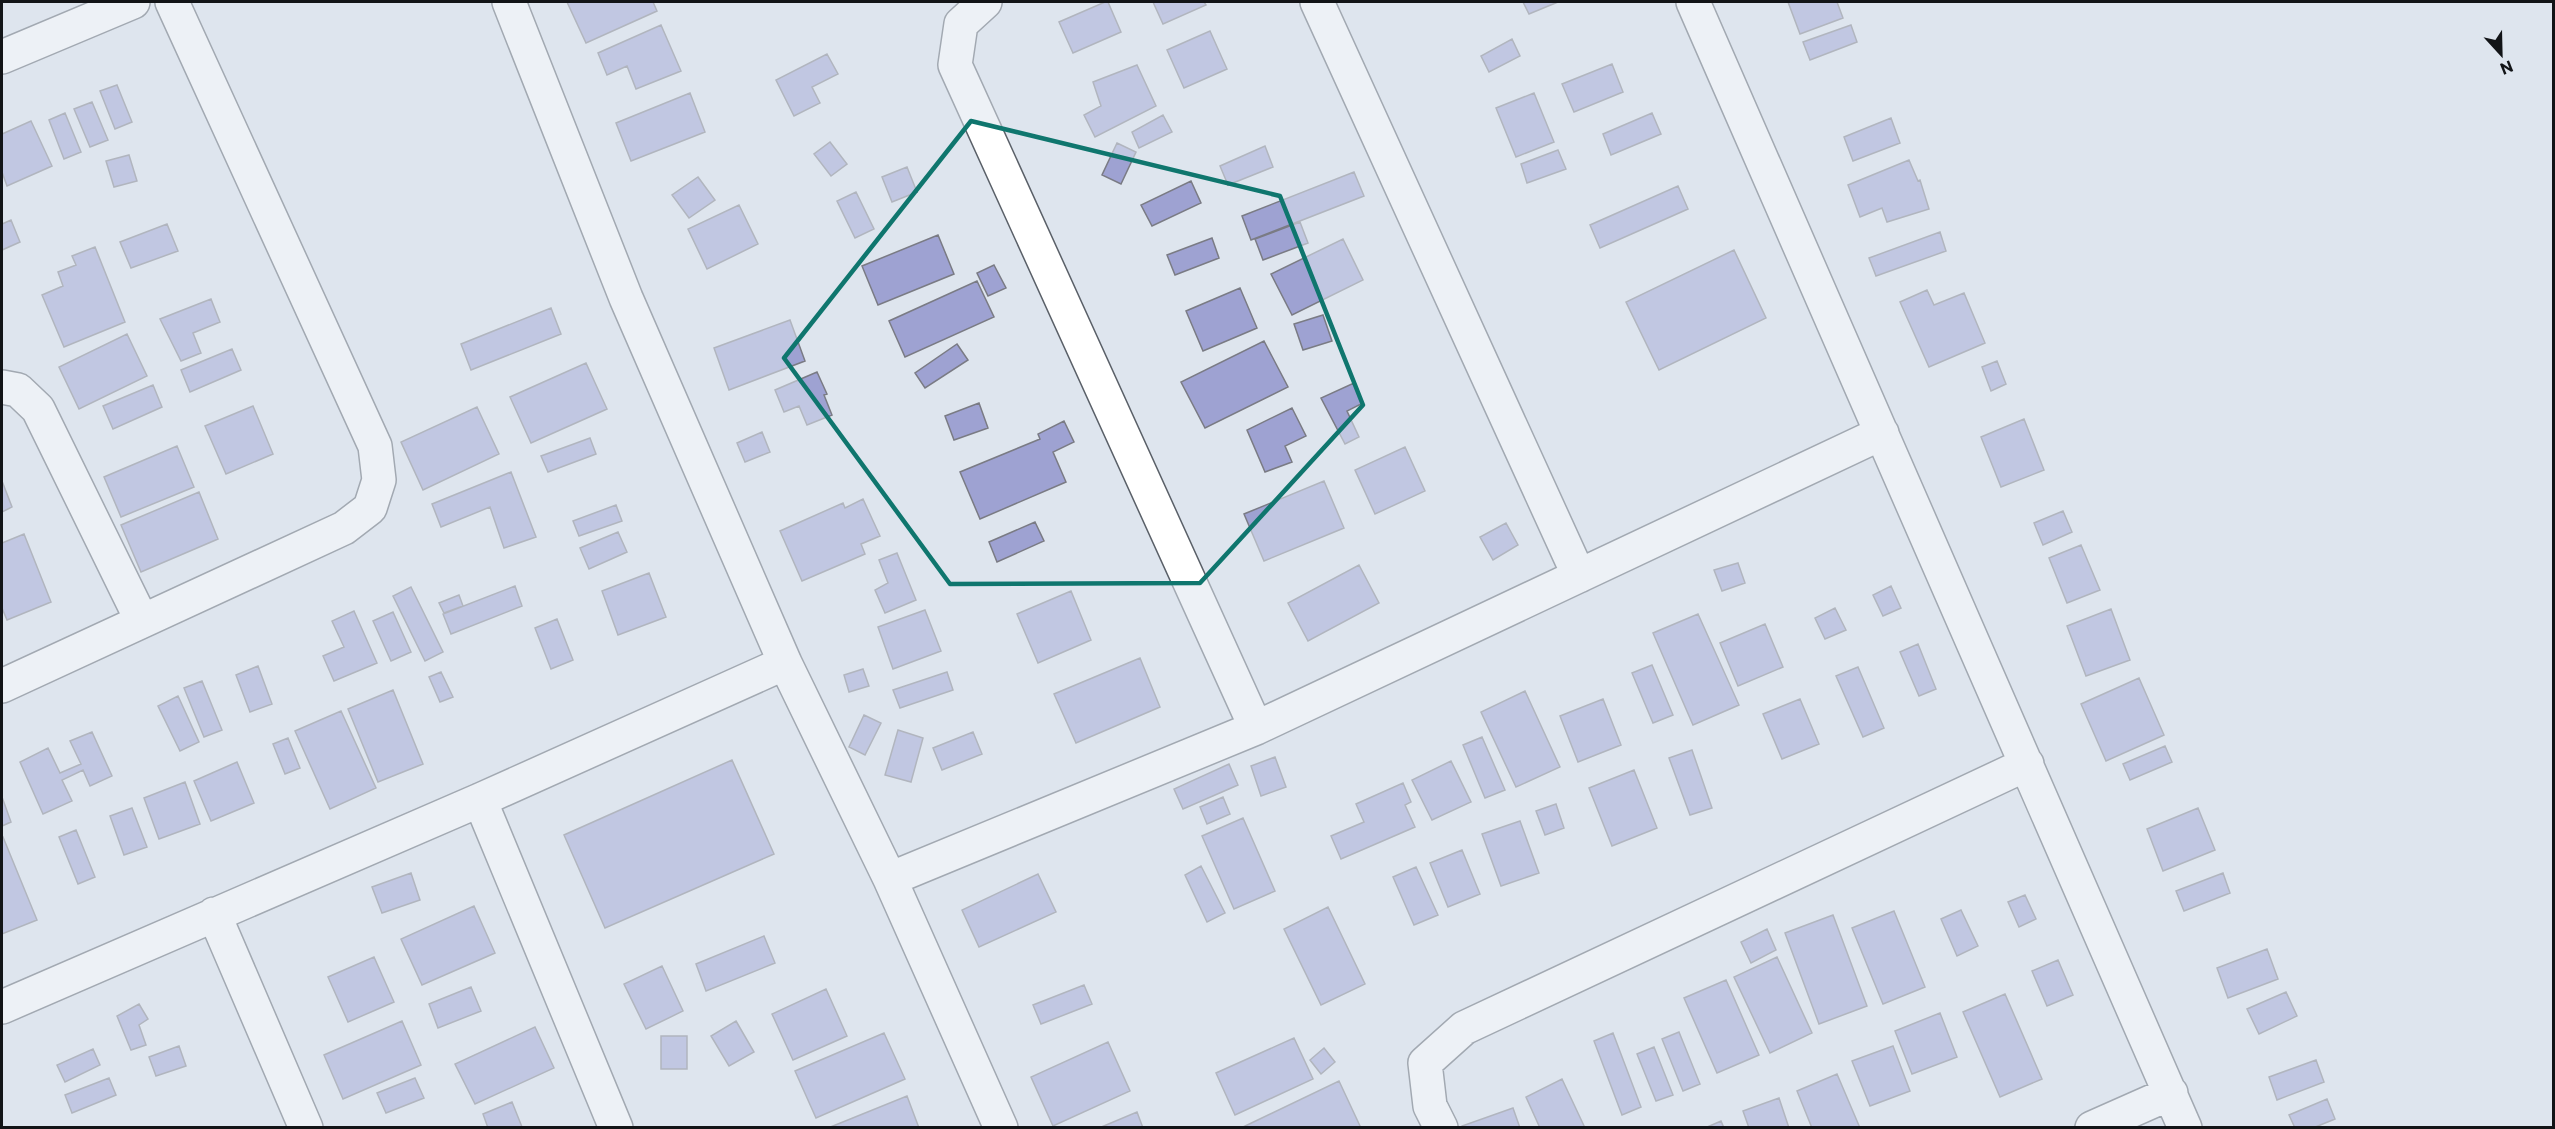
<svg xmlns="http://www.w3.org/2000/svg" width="2555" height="1129" viewBox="0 0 2555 1129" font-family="Commissioner,sans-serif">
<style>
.building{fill:#9ea2d2;stroke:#7a7b84;stroke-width:1.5}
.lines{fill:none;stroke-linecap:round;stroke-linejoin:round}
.minor-casing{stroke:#5a6068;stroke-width:36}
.minor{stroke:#fff;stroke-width:33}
.marked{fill:none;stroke:#0f766e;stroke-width:4.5;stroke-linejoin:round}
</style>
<rect width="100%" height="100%" fill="#dee5ee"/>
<path class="building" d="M567,2h86l4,9 -71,32z
M1105,2h3l13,30 -48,21 -14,-31z
M1153,2h51l2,3 -43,19z
M1523,2h35l-29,12z
M1788,2h49l6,16 -43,16z
M661,25l20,46 -45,18 -9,-23 -20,9 -9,-22z
M1851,25l6,17 -47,18 -7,-18z
M1210,31l17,38 -43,19 -17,-38z
M1512,39l8,17 -31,16 -8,-16z
M827,54l11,20 -26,13 8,16 -26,13 -18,-36z
M1612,64l11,28 -49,20 -12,-28z
M1137,65l19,41 -61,31 -11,-22 17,-9 -8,-24z
M117,85l15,37 -17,7 -15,-38z
M690,93l15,39 -74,29 -15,-38z
M1534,93l20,49 -38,15 -20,-49z
M92,102l16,38 -18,7 -16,-38z
M65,113l16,39 -17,7 -15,-39z
M1652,113l9,21 -50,21 -8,-21z
M1163,115l9,17 -33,16 -7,-16z
M1891,118l9,25 -47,18 -9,-24z
M31,121l21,45 -45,20 -5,-14v-38z
M830,142l17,22 -16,12 -17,-22z
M1117,143l19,9 -15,32 -19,-9z
M1265,146l8,21 -45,18 -8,-19z
M1558,150l8,19 -39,14 -6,-19z
M129,155l8,26 -23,6 -8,-26z
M1909,160l9,21 2,-1 9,29 -42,13 -5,-14 -22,9 -12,-32z
M907,167l10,25 -25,10 -10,-25z
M1354,172l10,24 -113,44 -9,-24z
M698,177l17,23 -26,18 -17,-23z
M1191,181l10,22 -49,23 -11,-21z
M1678,186l10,23 -88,39 -10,-23z
M856,192l18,37 -19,9 -18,-37z
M739,205l19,39 -51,25 -19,-40z
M11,220l9,22 -18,8v-26z
M1300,222l8,21 -45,17 -8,-21z
M167,224l11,27 -47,17 -11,-26z
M1940,232l6,19 -70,25 -7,-18z
M938,235l16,39 -76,31 -16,-39z
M1212,238l7,20 -44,17 -8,-20z
M1343,239l20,41 -71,35 -21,-41z
M95,247l30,75 -61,25 -22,-52 21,-9 -5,-14 18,-7 -4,-9z
M1734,250l32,68 -107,52 -33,-68z
M994,265l12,23 -18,8 -11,-23z
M977,281l17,36 -89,40 -16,-36z
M1240,288l17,40 -54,23 -17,-40z
M1927,290l7,15 30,-12 21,50 -56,24 -29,-65z
M211,299l9,23 -27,11 8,20 -20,8 -21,-42z
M551,308l10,26 -90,36 -10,-26z
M1323,315l9,26 -29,9 -9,-26z
M790,320l15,41 -76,29 -15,-42z
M127,334l20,42 -68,33 -20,-42z
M1264,341l24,46 -83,41 -24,-46z
M957,344l11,16 -43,28 -10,-15z
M232,349l9,21 -51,22 -9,-22z
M1997,361l9,23 -15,7 -9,-24z
M586,363l21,46 -76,34 -21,-46z
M817,372l10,22 -3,1 8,20 -25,10 -8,-19 -15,6 -9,-22z
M1354,383l9,20 -16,8 12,26 -14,7 -24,-46z
M153,385l9,22 -49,22 -10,-23z
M979,403l9,25 -34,12 -9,-24z
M253,406l20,48 -47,20 -21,-48z
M477,407l22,47 -76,36 -22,-48z
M1292,408l14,28 -21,10 7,16 -27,10 -18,-42z
M2024,419l20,51 -43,17 -20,-50z
M1064,421l10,21 -21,10 13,30 -86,37 -20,-47 80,-33 -2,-5z
M762,432l8,20 -25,10 -8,-19z
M590,438l6,16 -48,18 -7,-16z
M177,446l17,41 -73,30 -17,-40z
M1405,447l20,44 -50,23 -20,-44z
M511,472l25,65 -32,11 -14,-41 -49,20 -9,-23z
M2,481l10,26 -10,5z
M1324,481l20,47 -80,33 -20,-47z
M199,492l19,47 -77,33 -20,-47z
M863,499l17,37 -19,8 4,10 -63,27 -22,-50 63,-28 2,5z
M616,505l6,16 -43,15 -6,-15z
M2063,511l9,21 -29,13 -9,-22z
M1035,522l9,19 -47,21 -8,-20z
M1506,523l12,22 -25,15 -13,-23z
M618,532l9,20 -38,17 -9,-21z
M24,534l27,68 -44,18 -5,-12v-65z
M2081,545l19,45 -33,13 -18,-45z
M897,553l19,47 -31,13 -10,-23 13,-7 -9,-23z
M1738,563l7,20 -23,8 -8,-21z
M1359,565l20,38 -71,38 -20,-38z
M649,573l17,44 -48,18 -16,-44z
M515,586l7,20 -71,28 -8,-20z
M1891,586l10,22 -18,8 -10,-21z
M411,587l32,65 -18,9 -32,-65z
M1071,591l20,49 -53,23 -21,-49z
M459,595l4,11 -19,7 -5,-10z
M1835,608l11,22 -21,9 -10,-21z
M2111,609l19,51 -44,16 -19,-50z
M925,610l16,41 -48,18 -15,-42z
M354,611l23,52 -43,18 -11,-25 21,-9 -12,-26z
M393,612l18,40 -20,9 -18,-40z
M1698,614l41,91 -46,20 -40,-92z
M557,619l16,41 -22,9 -16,-41z
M1765,624l18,43 -45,19 -18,-43z
M1918,644l18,45 -17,7 -19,-44z
M1140,658l20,49 -84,36 -22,-49z
M1652,665l21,50 -20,8 -21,-50z
M258,666l14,38 -22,8 -14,-37z
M1858,667l26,61 -21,9 -27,-61z
M863,669l6,17 -20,6 -5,-17z
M441,672l12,25 -13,5 -11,-25z
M947,672l6,18 -53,18 -7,-18z
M2139,678l25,57 -58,26 -25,-57z
M202,681l20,49 -18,7 -20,-49z
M393,690l30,74 -45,18 -30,-73z
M1525,691l35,76 -44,20 -35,-75z
M178,696l21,46 -19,9 -22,-45z
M1603,699l18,46 -43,17 -18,-46z
M1800,699l19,45 -37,15 -19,-45z
M341,711l35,77 -46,21 -35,-78z
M864,715l17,8 -16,32 -16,-8z
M898,730l25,8 -12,44 -26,-7z
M92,732l20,44 -22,10 -7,-16 -21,10 10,21 -29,13 -23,-52 28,-14 12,25 21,-9 -11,-23z
M973,732l9,22 -40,16 -9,-22z
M1482,737l23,53 -20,8 -22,-53z
M288,738l12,30 -15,6 -12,-30z
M2165,746l7,16 -42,18 -7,-16z
M1692,750l20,58 -22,7 -21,-57z
M1275,757l11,30 -25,9 -10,-30z
M732,760l42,94 -169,74 -41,-93z
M1451,761l20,41 -39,18 -20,-40z
M237,762l17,41 -43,18 -17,-40z
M1229,764l9,21 -55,24 -9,-20z
M1634,770l23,58 -45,18 -23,-58z
M185,782l15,42 -41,15 -15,-41z
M1403,783l8,19 -6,3 10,22 -74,32 -10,-23 33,-14 -8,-18z
M2,797l9,25 -9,4z
M1223,797l7,17 -23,10 -7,-17z
M1556,804l8,24 -19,7 -9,-24z
M132,808l15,39 -23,8 -14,-39z
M2198,808l17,42 -52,21 -16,-42z
M1243,818l32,73 -41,18 -32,-73z
M1520,821l19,52 -38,13 -19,-52z
M76,830l19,47 -17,7 -19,-47z
M3,837l34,83 -35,14v-96z
M1462,850l18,44 -32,13 -18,-44z
M1201,866l24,47 -18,9 -22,-47z
M1416,867l22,48 -24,10 -21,-48z
M411,873l9,27 -38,13 -10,-26z
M2223,873l7,20 -46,18 -8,-20z
M1038,874l18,38 -77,35 -17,-37z
M2025,895l11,24 -17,8 -11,-25z
M474,906l21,47 -73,32 -21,-46z
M1328,907l37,77 -44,21 -37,-76z
M1961,910l17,36 -21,10 -16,-37z
M1894,911l31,76 -42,17 -31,-76z
M1833,915l34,91 -48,18 -34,-91z
M1767,929l9,21 -25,13 -10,-21z
M764,936l11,27 -69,28 -10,-27z
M2267,949l11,30 -50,19 -11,-30z
M374,957l20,45 -46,20 -20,-45z
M1777,957l35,76 -42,20 -36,-76z
M2058,960l15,35 -26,11 -15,-35z
M662,966l21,45 -37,18 -22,-45z
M1726,980l33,75 -42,18 -33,-75z
M1084,985l8,19 -51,20 -8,-19z
M471,987l10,24 -43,17 -9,-24z
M826,989l21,47 -54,24 -21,-46z
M2286,992l11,24 -38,18 -12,-25z
M2005,994l37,85 -42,18 -37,-85z
M139,1004l9,15 -9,6 7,20 -15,5 -14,-34z
M1940,1013l17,44 -45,17 -17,-43z
M402,1021l19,44 -78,34 -19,-44z
M736,1021l18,31 -25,14 -18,-30z
M535,1027l19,41 -79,36 -20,-40z
M1679,1032l21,52 -17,7 -21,-52z
M884,1033l21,46 -89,39 -21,-47z
M1613,1033l28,74 -19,8 -28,-74z
M661,1036h26v33h-26z
M1294,1038l19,41 -78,36 -19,-42z
M1108,1042l22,49 -77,35 -22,-49z
M179,1046l7,20 -30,10 -7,-19z
M1893,1046l17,45 -40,15 -18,-45z
M1654,1047l19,48 -17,6 -19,-47z
M1324,1048l11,14 -14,12 -11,-14z
M93,1049l7,16 -35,17 -8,-17z
M2316,1060l8,22 -47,18 -8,-23z
M1837,1074l23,54h-48l-15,-37z
M109,1078l7,17 -44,18 -7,-18z
M415,1078l9,20 -38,15 -9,-20z
M1562,1079l23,49h-45l-14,-31z
M1339,1081l21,45 -3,2h-116z
M907,1096l12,32h-91z
M1779,1098l10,30h-40l-6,-17z
M2327,1099l8,20 -22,9h-18l-6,-13z
M512,1102l10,25 -34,1 -5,-14z
M1513,1108l7,20h-58v-2z
M1137,1112l6,16h-44z
M1721,1121l3,7h-19z"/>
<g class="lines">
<defs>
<path id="minor" d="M509,2l117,296 159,365 105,216 111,249
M985,2l-24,22 -6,41 301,663
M1317,2l262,574
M1693,2l492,1126
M2,57l131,-55
M2,387l16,3 20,19 104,212
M2,686l342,-158 26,-20 9,-28 -4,-34 -203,-444
M480,800l136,328
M890,879l366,-151 626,-295
M214,914l92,214
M2,1007l478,-207 305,-137
M1441,1128l-11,-22 -5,-43 39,-35 563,-264
M2092,1128l79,-35"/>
</defs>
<use href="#minor" class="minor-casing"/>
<use href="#minor" class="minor"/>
</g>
<path d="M0 0H2555V1129H0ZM971,121l309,75 83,209 -163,178 -250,1 -166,-226z" fill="#dee5ee" fill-opacity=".55" fill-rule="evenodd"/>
<path class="marked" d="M971,121l309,75 83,209 -163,178 -250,1 -166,-226z"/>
<rect width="2555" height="1129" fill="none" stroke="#121417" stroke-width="6"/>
<g transform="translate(2501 54) rotate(158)" stroke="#dee5ee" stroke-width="4.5" paint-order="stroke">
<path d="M0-4.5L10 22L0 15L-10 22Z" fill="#121417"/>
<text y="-9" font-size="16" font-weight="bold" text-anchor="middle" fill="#121417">N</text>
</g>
</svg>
